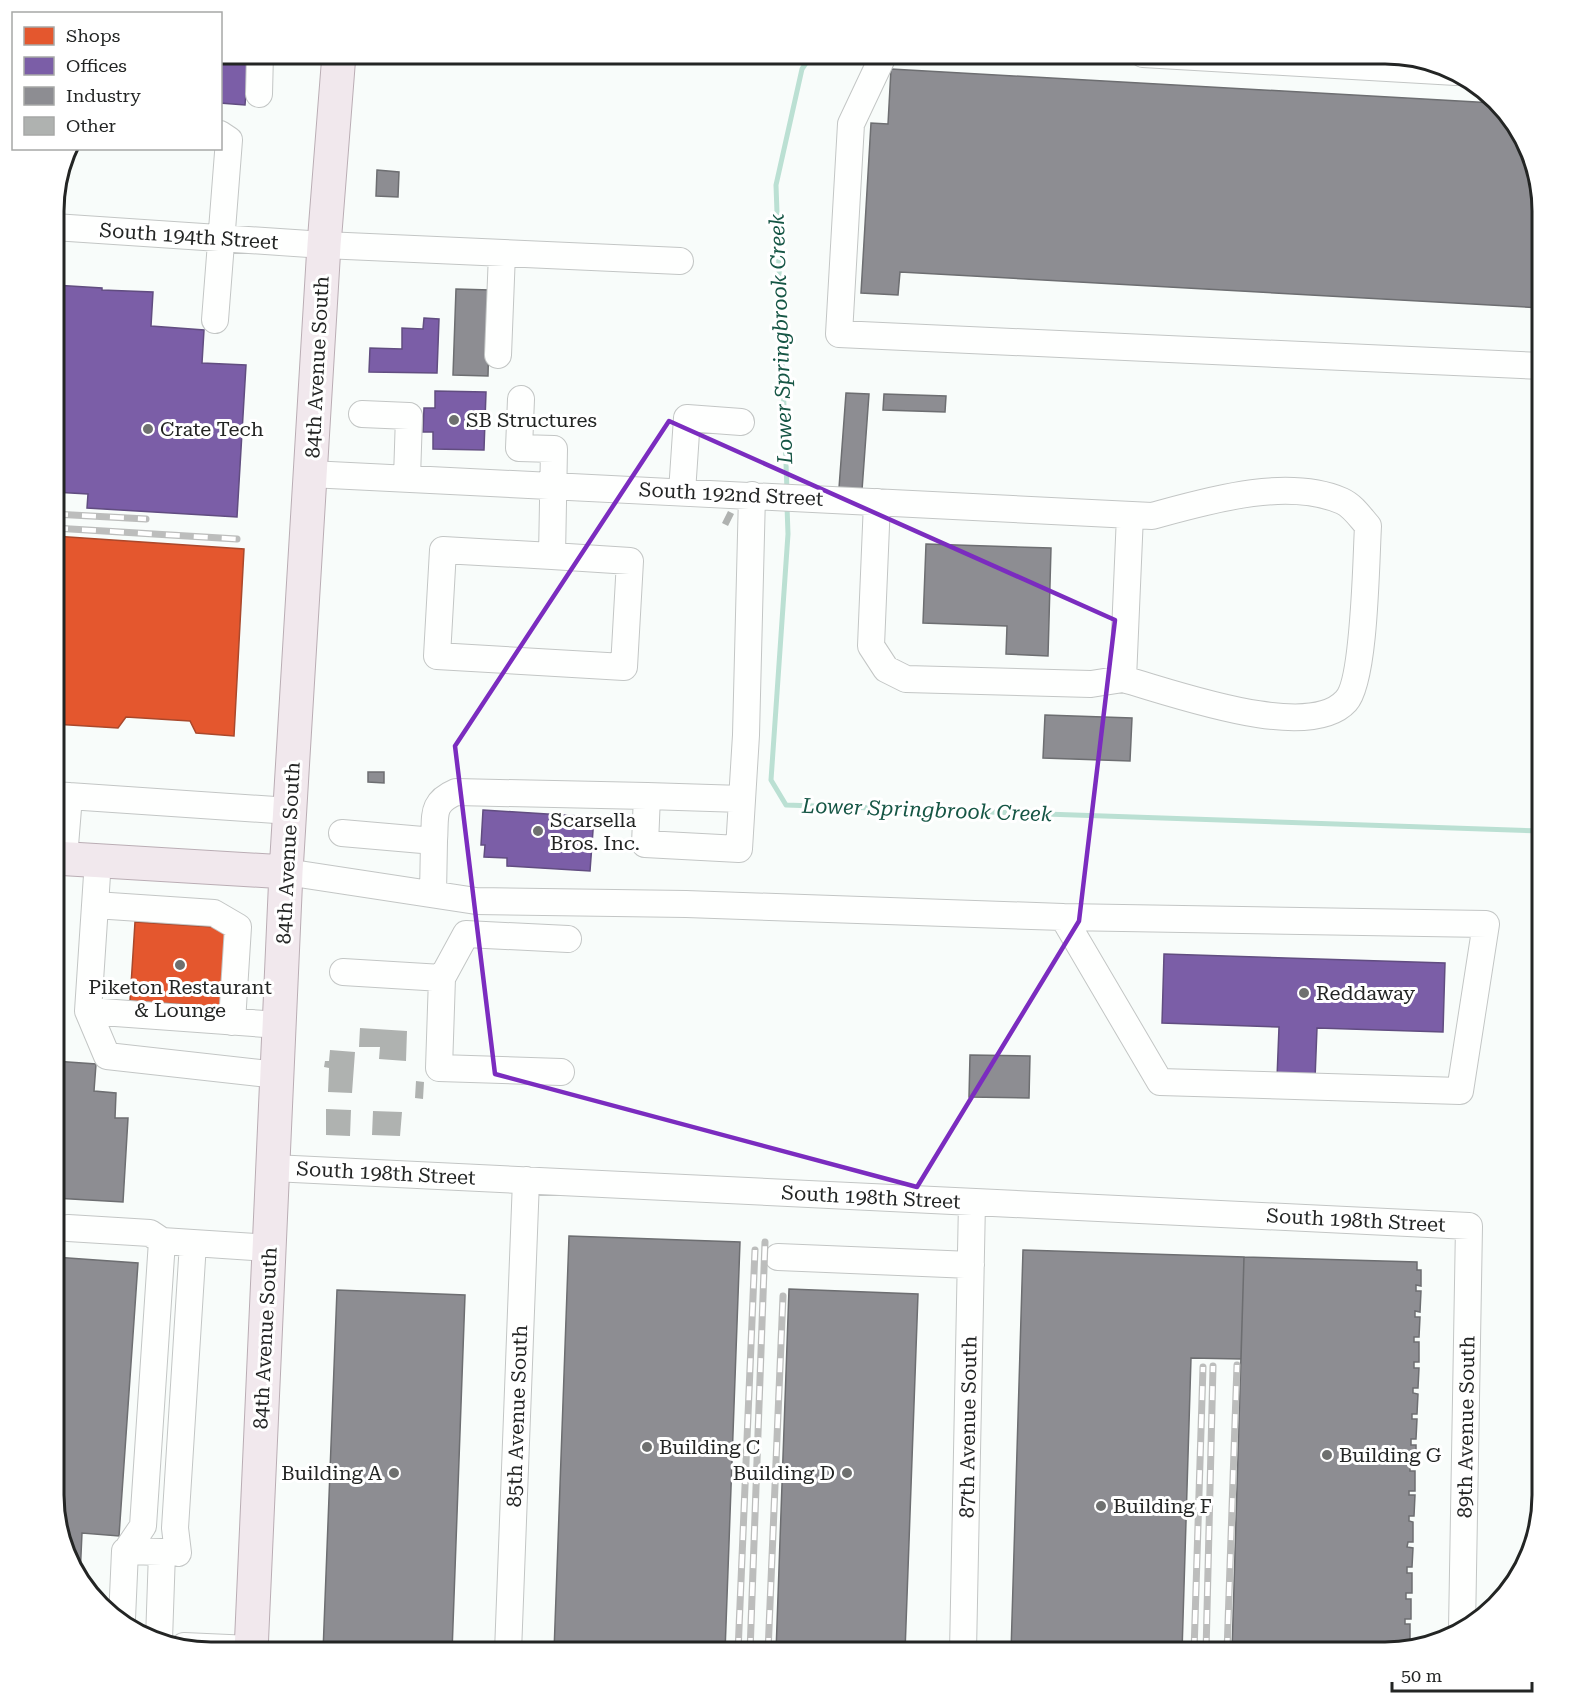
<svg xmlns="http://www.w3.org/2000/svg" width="1596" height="1706" viewBox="0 0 1596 1706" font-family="'Roboto Serif',serif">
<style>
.shops{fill:#e4572e;stroke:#aa482b;stroke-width:1.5}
.offices{fill:#7b5ea7;stroke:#614d80;stroke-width:1.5}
.industry{fill:#8d8d92;stroke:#6d6e71;stroke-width:1.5}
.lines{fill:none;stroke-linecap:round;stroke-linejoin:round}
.stream{stroke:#bbe0d3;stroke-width:5}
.building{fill:#afb2b0}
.minor-casing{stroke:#c3c6c5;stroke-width:28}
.major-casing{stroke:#baadb4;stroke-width:35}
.minor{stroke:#fefffe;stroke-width:26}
.major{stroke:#f1e8ed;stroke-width:33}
.rail-casing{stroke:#bcbdbc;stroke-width:7}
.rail{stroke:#fff;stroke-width:4.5;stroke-dasharray:14;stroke-linecap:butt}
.marked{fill:none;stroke:#7b2cbf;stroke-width:4.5;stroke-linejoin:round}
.poi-dot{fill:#6e706f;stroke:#fff;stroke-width:2}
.labels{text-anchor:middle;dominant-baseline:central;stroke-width:6;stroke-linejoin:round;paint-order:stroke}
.street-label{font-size:20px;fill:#232524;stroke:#fff}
.poi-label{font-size:20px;fill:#232524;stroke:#fff;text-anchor:start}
.water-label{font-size:21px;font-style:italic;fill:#165645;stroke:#fff}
.rim{fill:none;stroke:#232524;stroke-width:3}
</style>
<rect width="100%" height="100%" fill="#f8fcfa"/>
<path class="shops" d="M54,536l190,13 -10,187 -38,-3 -6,-12 -64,-4 -8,11 -64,-4z
M135,922l95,6 -5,79 -95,-6z"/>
<path class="offices" d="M220,54h29l-4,51 -25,-2z
M54,285l48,3v2l51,2 -2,34 53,4 -2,33 44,2 -9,152 -150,-9 1,-14 -34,-2z
M424,318l15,1 -2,54 -68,-1 1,-24 32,1v-21l21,1z
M435,391l51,1 -2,58 -51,-1v-17h-10l1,-24h11z
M483,810l111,7 -4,54 -83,-5v-8l-23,-1 1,-12h-4z
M1164,954l281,9 -2,69 -126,-4 -2,51 -38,-1 2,-51 -117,-4z"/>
<path class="industry" d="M891,69l603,34 15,12 25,45 8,51v97l-642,-36 -2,23 -37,-2 10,-170 17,1z
M377,170l22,2 -1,25 -22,-1z
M456,289l34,1 -2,86 -35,-1z
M846,393l23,1 -7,96 -23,-2z
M884,394l62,2 -1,16 -62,-2z
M926,544l125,4 -3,108 -42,-2 1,-28 -84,-3z
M1045,715l87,3 -2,43 -87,-3z
M368,772h16v11l-16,-1z
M970,1055l60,1 -1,42 -60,-1z
M54,1061l42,3 -2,27 22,2 -1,25h13l-5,84 -69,-4z
M569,1236l171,6 -15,410h-171z
M1023,1250l221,7 -3,102 -50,-1 -9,294h-171z
M54,1257l84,6 -19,273 -37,-3 -2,44 -18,-31 -8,-51z
M1244,1257l173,5v8h4v16l-5,-1v6h5l-1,21 -5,-1v6h5l-1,20h-5v5h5v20h-5v6h5l-1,20h-5v5l5,1 -1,20h-5v5h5l-1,20h-5v6h5v20h-6v6h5v20h-6v4h6l-1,21h-5v5l4,1v20h-5l-1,5 6,1 -1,19h-5v6h5v20h-6v6h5v20h-6v5h5v20h-5l-1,5 -19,3h-153z
M789,1289l129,5 -13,358h-129z
M337,1290l128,5 -13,357h-129z"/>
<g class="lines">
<path class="stream" d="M787,491l-11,-306 26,-116 10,-15
M787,506l1,28 -17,246 15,25 756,26"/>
</g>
<path class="building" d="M728,511l6,3 -6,12 -6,-3z
M360,1028l47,3 -1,30 -27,-2 1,-12h-21z
M330,1050l25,2 -3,41 -24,-1 1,-24 -5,-1 1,-6h4z
M416,1081l8,1 -1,17 -8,-1z
M326,1109l25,1 -1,26 -24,-1z
M373,1111l29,1 -2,24 -28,-1z"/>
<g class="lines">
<defs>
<path id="minor" d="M884,54l-33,70 -12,210 703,32
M1143,54l313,18
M259,94l1,-40
M54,227l270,18 356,16
M215,320l14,-180 -9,-6
M498,355l4,-102
M521,399l-2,49 35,1 -2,107 78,5 -6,106 -187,-11 6,-106 109,6
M362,414l47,2 -2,62
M310,474l842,42c55,-15 134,-39 190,-15 11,5 18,16 26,25 -2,33 -3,155 -22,175 -38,42 -175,-9 -223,-22
M682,492l5,-74 54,4
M877,502l-6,144 15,23 20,10 185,5 32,-5 7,-164
M54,795l236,16
M742,799l-95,-3 -2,48 94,5 7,-114 6,-240
M342,833l92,8c2,-25 -4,-38 22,-49l191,4
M64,858l5,-62
M98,860l-10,151 19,45 170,19
M286,872l190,29 210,3 377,13 97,165 300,9 26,-167 -423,-7
M433,894l1,-53
M95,905l119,8 24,14 -6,95
M343,972l99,6 -3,90 122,4
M442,978l24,-44 102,5
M88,1011l191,14
M273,1168l1196,58 -7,403
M68,1228l82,5 12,8
M193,1243l76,5
M778,1257l193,8
M126,1551l17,-25 19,-285 31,2 -18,285 3,25
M122,1619l3,-68 37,1 -3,88
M184,1646l67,3
M508,1652l18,-472
M963,1652l9,-450"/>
<path id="major" d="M54,858l232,14
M251,1652l35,-780 38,-627 15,-191"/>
</defs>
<use href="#minor" class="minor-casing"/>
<use href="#major" class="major-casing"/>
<use href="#minor" class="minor"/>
<use href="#major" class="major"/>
<defs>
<path id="rail" d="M54,514l92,5
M54,528l183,11
M738,1652l17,-402
M750,1652l15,-410
M768,1652l15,-356
M1194,1652l9,-285
M1206,1652l7,-286
M1227,1652l10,-287"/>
</defs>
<use href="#rail" class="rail-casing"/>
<use href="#rail" class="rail"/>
</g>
<path class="marked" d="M669,421l446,199 -36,301 -162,266 -422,-113 -40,-328z"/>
<g class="poi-dot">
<circle cx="454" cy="420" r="6"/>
<circle cx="148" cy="429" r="6"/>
<circle cx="538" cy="831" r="6"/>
<circle cx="180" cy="965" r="6"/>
<circle cx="1304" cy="993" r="6"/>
<circle cx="647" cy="1447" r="6"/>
<circle cx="1327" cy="1455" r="6"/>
<circle cx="394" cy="1473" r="6"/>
<circle cx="847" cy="1473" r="6"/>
<circle cx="1101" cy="1506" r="6"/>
</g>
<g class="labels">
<g class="street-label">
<text transform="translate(189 236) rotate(4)">South 194th Street</text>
<text transform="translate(317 367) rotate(-87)">84th Avenue South</text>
<text transform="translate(731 494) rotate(3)">South 192nd Street</text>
<text transform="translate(288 853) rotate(-87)">84th Avenue South</text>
<text transform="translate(386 1173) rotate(3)">South 198th Street</text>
<text transform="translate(871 1197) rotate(3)">South 198th Street</text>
<text transform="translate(1356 1220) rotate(3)">South 198th Street</text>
<text transform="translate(265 1338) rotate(-87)">84th Avenue South</text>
<text transform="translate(517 1416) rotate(-88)">85th Avenue South</text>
<text transform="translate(968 1427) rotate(-89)">87th Avenue South</text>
<text transform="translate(1466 1427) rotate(-89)">89th Avenue South</text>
</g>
<g class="poi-label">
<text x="466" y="420">SB Structures</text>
<text x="160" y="429">Crate Tech</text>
<text x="550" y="820">Scarsella<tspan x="550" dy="23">Bros. Inc.</tspan></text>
<text x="180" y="987" text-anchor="middle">Piketon Restaurant<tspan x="180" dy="23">&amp; Lounge</tspan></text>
<text x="1316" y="993">Reddaway</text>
<text x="659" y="1447">Building C</text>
<text x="1339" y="1455">Building G</text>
<text x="382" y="1473" text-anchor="end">Building A</text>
<text x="835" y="1473" text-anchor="end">Building D</text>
<text x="1113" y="1506">Building F</text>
</g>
<g class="water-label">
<text transform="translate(781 339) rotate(-92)">Lower Springbrook Creek</text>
<text transform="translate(927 810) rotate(2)">Lower Springbrook Creek</text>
</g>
</g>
<path d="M0 0H1596V1706H0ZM211 64H1385A147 147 0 0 1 1532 211V1495A147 147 0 0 1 1385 1642H211A147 147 0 0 1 64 1495V211A147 147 0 0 1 211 64Z" fill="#fff" fill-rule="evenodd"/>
<path class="rim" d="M211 64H1385A147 147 0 0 1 1532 211V1495A147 147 0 0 1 1385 1642H211A147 147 0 0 1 64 1495V211A147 147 0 0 1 211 64Z"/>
<rect x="12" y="12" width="210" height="138" fill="#ffffff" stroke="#a7a8a7" stroke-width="1.5"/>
<rect x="24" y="27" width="30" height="18" fill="#e4572e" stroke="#a7a8a7" stroke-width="1.5"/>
<text x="66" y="42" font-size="18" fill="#232524">Shops</text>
<rect x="24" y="57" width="30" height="18" fill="#7b5ea7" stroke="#a7a8a7" stroke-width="1.5"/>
<text x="66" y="72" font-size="18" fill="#232524">Offices</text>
<rect x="24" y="87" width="30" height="18" fill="#8d8d92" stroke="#a7a8a7" stroke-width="1.5"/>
<text x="66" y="102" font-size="18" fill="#232524">Industry</text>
<rect x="24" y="117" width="30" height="18" fill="#afb2b0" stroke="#a7a8a7" stroke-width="1.5"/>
<text x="66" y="132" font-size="18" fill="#232524">Other</text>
<path d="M1392 1682v9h140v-9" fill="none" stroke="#232524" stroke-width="3"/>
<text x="1401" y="1682" font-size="18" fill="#232524" stroke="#ffffff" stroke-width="4.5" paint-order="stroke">50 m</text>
</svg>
